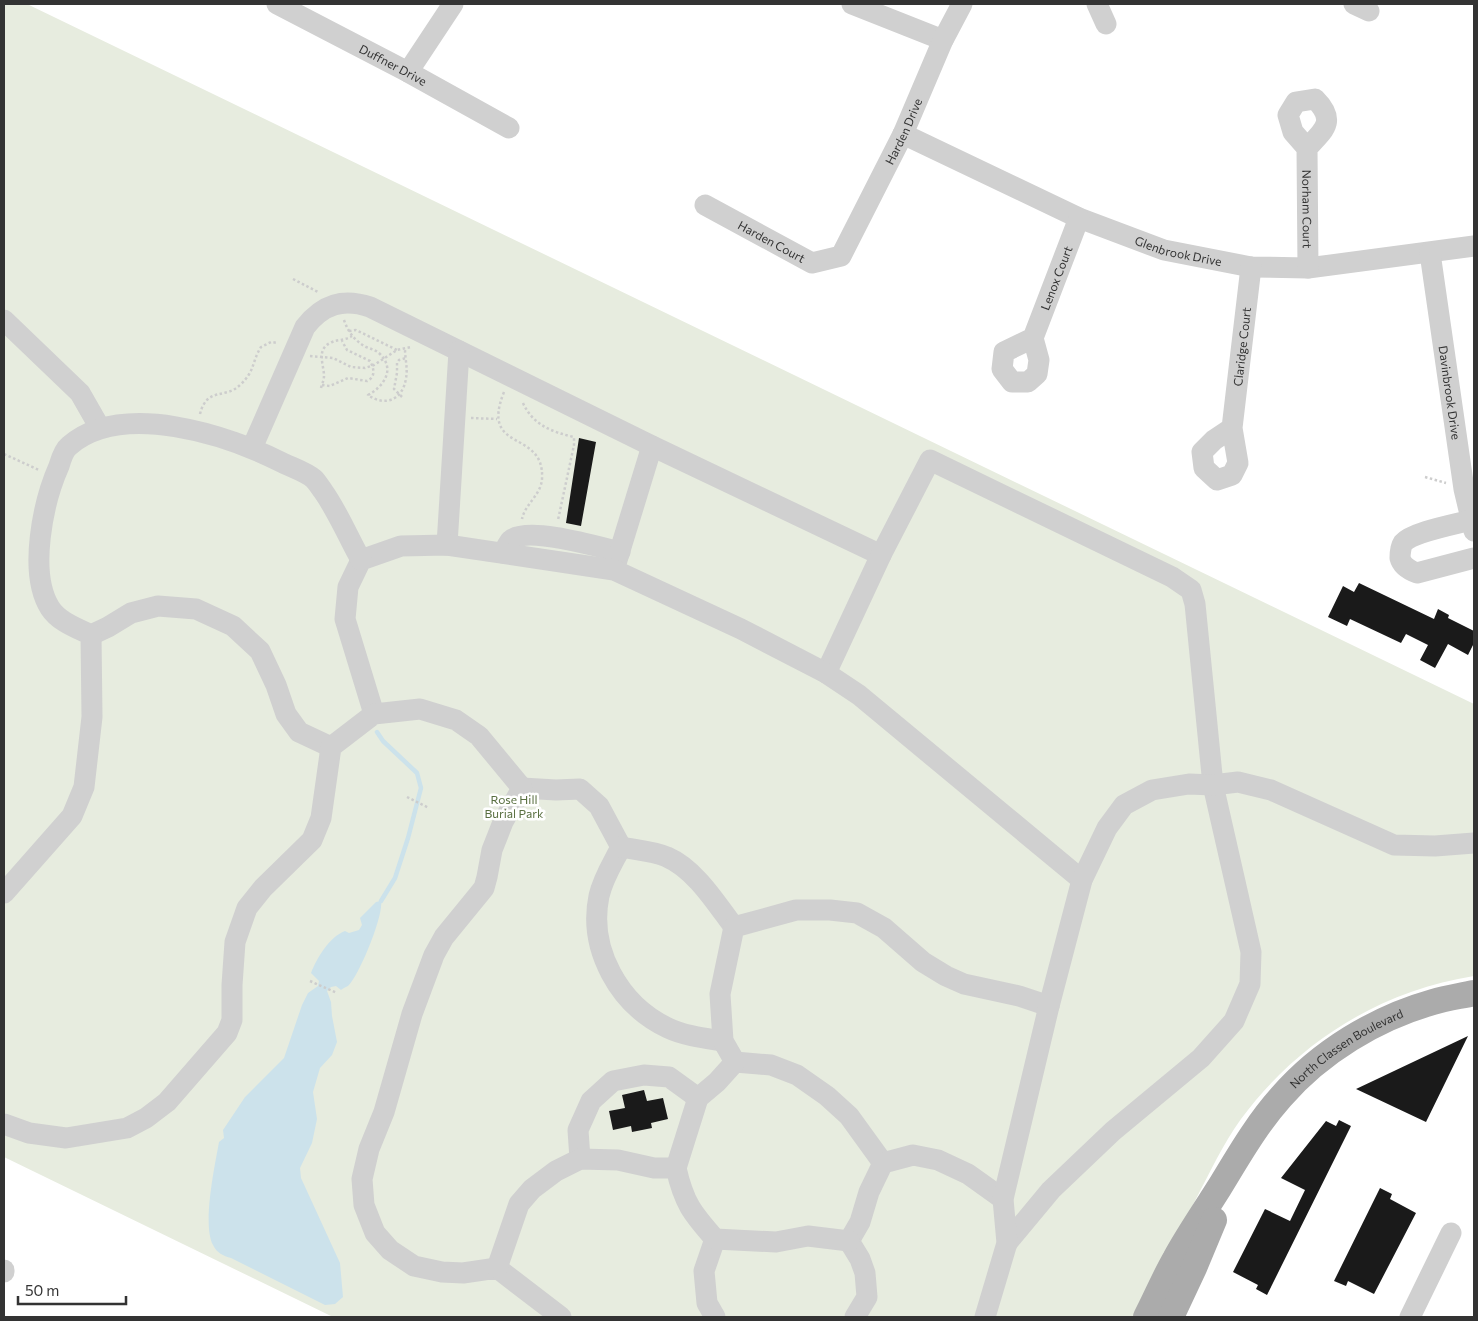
<svg xmlns="http://www.w3.org/2000/svg" width="1478" height="1321" viewBox="0 0 1478 1321" font-family="Commissioner,sans-serif">
<style>
.green{fill:#e7ecdf}
.water{fill:#cce2eb}
.lines{fill:none;stroke-linecap:round;stroke-linejoin:round}
.stream{stroke:#cce2eb;stroke-width:4.5}
.building{fill:#1a1a1a}
.path{stroke:#cdcdcd;stroke-width:2.5;stroke-dasharray:2.5 2.5;stroke-linecap:butt}
.minor{stroke:#d0d0d0;stroke-width:21}
.major{stroke:#ababab;stroke-width:26}
.labels{text-anchor:middle;dominant-baseline:central;stroke-width:5;stroke-linejoin:round;paint-order:stroke}
.street-label{font-size:12px;fill:#333;stroke:#fff}
.park-label{font-size:12px;fill:#596f40;stroke:#fff}
</style>
<rect width="100%" height="100%" fill="#fff"/>
<path class="green" d="M4,4h23l1447,700v272c-94,15 -176,66 -233,143 -18,25 -31,53 -45,80 -20,39 -40,79 -60,118h-803l-329,-160z"/>
<path class="water" d="M381,901c3,14 -22,75 -33,85 -2,1 -5,2 -7,4l-5,-4 -5,1 -4,4 4,11 1,14 5,26 -5,13 -12,13 -7,24 4,27 -5,24 -12,25 1,10 39,85 3,34 -8,7 -10,1 -94,-47c-8,-2 -14,-5 -18,-13 -11,-20 2,-80 6,-103l5,-4 -1,-8 22,-33 39,-39 18,-53 6,-12 10,-7 1,-5 -8,-8c6,-15 18,-36 34,-42l4,2 10,-3 3,-5 -2,-7 16,-16z"/>
<g class="lines">
<path class="stream" d="M377,732l6,9 34,32 4,15 -13,50 -13,40 -14,23"/>
</g>
<path class="building" d="M579,438l17,4 -15,84 -15,-3z
M1359,583l75,36 4,-10 11,6 -1,3 26,13v12l-6,12 -20,-11 -13,24 -15,-8 8,-15 -22,-11 -5,9 -51,-24 -3,7 -19,-9 15,-31 11,6z
M1468,1036l-42,86 -70,-33z
M644,1090l3,11 16,-3 5,21 -17,4 1,5 -20,4 -1,-6 -18,4 -4,-19 16,-3 -3,-13z
M1339,1120l12,6 -84,169 -11,-6 2,-4 -25,-13 32,-63 25,12 15,-31 -24,-12 45,-57 10,5z
M1380,1188l12,6 -2,5 26,14 -42,81 -26,-13 -2,5 -12,-5z"/>
<g class="lines">
<path class="path" d="M293,279l25,13
M344,320c4,12 11,21 22,27 5,2 10,3 14,7 16,16 3,33 -12,41 17,12 35,5 38,-17 2,-9 -1,-19 -1,-29
M349,331l7,-1 41,20
M310,356l23,2 18,9 14,1 9,-3 23,-15 14,-3
M322,385l8,1 18,-8 19,3c9,-4 7,-13 3,-20l-23,-11 -5,-9
M321,388c1,-4 3,-8 3,-12 0,-11 -8,-26 6,-33 7,-4 14,-2 22,-7
M504,392c-25,62 41,36 38,87 -1,16 -17,25 -20,40
M402,397l-8,-8 3,-16v-10l2,-3 7,-2
M523,403c10,22 29,29 51,34v8l-16,75
M200,414c7,-28 26,-14 41,-30 14,-13 11,-23 20,-37l10,-5 7,1
M471,418l26,1
M4,454l35,16
M1425,477l21,6
M407,797l22,11
M310,981l27,12"/>
<g class="minor">
<path id="s1" d="M277,4l131,68 101,56"/>
<path d="M852,4l91,36"/>
<path d="M1097,4l9,20"/>
<path d="M1354,4l15,7"/>
<path d="M408,72l45,-68"/>
<path id="s2" d="M903,134l176,84 85,32 87,17 57,1 166,-22"/>
<path id="s3" d="M1307,148c17,-18 30,-27 8,-49l-19,3 -8,13 5,17 14,16 1,120"/>
<path id="s4" d="M705,205l107,58 29,-7 62,-122 40,-94 19,-36"/>
<path id="s5" d="M1430,253l34,236 10,42"/>
<path d="M4,320l76,73 20,35"/>
<path id="s6" d="M1033,338l-29,14 -2,17 10,13h16l9,-8 2,-14 -6,-22 46,-120"/>
<path id="s7" d="M1232,428l-18,12 -12,12 2,16 13,12 15,-5 6,-12 -6,-35 19,-161"/>
<path d="M252,448l53,-121c18,-23 38,-29 65,-20l282,139 229,109"/>
<path d="M1471,520c-14,4 -59,12 -68,23 -2,3 -3,11 -3,15 2,8 9,12 17,15l57,-15"/>
<path d="M447,545l12,-194"/>
<path d="M503,553c2,-3 5,-10 8,-13 17,-14 88,7 109,12"/>
<path d="M614,570l38,-124"/>
<path d="M91,635l17,-8 23,-14 27,-7 38,3 37,17 27,25 16,34 10,29 13,18 32,15"/>
<path d="M826,673l55,-118 49,-95 242,117 19,13 4,14 18,181 38,167 -1,32 -16,37 -33,37 -88,73 -62,59 -44,53"/>
<path d="M374,714l-29,-95 3,-32 13,-27 40,-14 46,-1 167,25 127,59 85,44 33,22 223,185"/>
<path d="M522,788l34,2 24,-1 19,17 22,41c-8,16 -18,31 -22,49 -11,53 20,109 69,132 17,8 36,10 55,13"/>
<path d="M621,847c15,3 33,4 46,10 28,12 49,46 67,70"/>
<path d="M4,893l68,-77 12,-29 8,-70 -1,-82c-14,-7 -32,-13 -41,-27 -22,-35 -7,-106 9,-142 2,-7 5,-16 10,-20 53,-46 159,-11 214,17 10,5 23,9 31,16 3,3 6,8 9,12 15,21 25,46 38,69"/>
<path d="M735,1062l36,3 26,10 30,21 22,20 34,47"/>
<path d="M4,1124l25,9 37,5 61,-10 19,-10 21,-16 60,-69 5,-13v-35l3,-43 12,-34 16,-20 49,-48 9,-22 10,-71 43,-33 46,-5 36,11 23,16 43,52 -19,34 -11,28 -5,27 -3,11 -40,49 -10,18 -22,59 -28,98 -15,37 -7,30 2,26 11,28 15,17 24,16 28,6 21,1 34,-5 64,49"/>
<path d="M580,1159l-2,-29 13,-29 22,-20 31,-6 25,2 29,21"/>
<path d="M676,1168l22,-70 19,-16 18,-20 -12,-21 -3,-47 14,-67 62,-17h34l27,3 27,15 39,34 23,14 18,8 55,12 30,10"/>
<path d="M715,1239l-11,32 3,32 8,14"/>
<path d="M849,1241l11,-19 9,-30 14,-29 30,-8 25,5 30,14 35,25"/>
<path d="M849,1241l11,18 5,14 2,24 -12,20"/>
<path d="M497,1268l22,-64 13,-15 24,-18 24,-12 38,1 36,8h22c8,35 16,45 39,71l61,3 32,-6 41,5"/>
<path d="M4,1270v2"/>
<path d="M985,1317l22,-74 -4,-44 46,-193 33,-126 25,-52 17,-23 28,-15 37,-6 24,1 25,-3 33,8 123,55 41,1 39,-3"/>
<path d="M1410,1317l41,-84"/>
</g>
<g class="major">
<path id="s8" d="M1146,1317c10,-19 18,-39 29,-58 13,-24 29,-47 44,-71 19,-31 37,-63 62,-91 39,-45 95,-79 152,-95 14,-4 28,-6 41,-9"/>
<path d="M1171,1317l23,-49 20,-48"/>
</g>
</g>
<g class="labels">
<g class="street-label">
<text stroke="none"><textPath href="#s1" startOffset="131">Duffner Drive</textPath></text>
<text stroke="none"><textPath href="#s4" startOffset="291">Harden Drive</textPath></text>
<text stroke="none"><textPath href="#s3" startOffset="194">Norham Court</textPath></text>
<text stroke="none"><textPath href="#s4" startOffset="76">Harden Court</textPath></text>
<text stroke="none"><textPath href="#s2" startOffset="300">Glenbrook Drive</textPath></text>
<text stroke="none"><textPath href="#s6" startOffset="195">Lenox Court</textPath></text>
<text stroke="none"><textPath href="#s7" startOffset="219">Claridge Court</textPath></text>
<text stroke="none"><textPath href="#s5" startOffset="141">Davinbrook Drive</textPath></text>
<text stroke="none"><textPath href="#s8" startOffset="341">North Classen Boulevard</textPath></text>
</g>
<g class="park-label">
<text x="514" y="799">Rose Hill<tspan x="514" dy="14">Burial Park</tspan></text>
</g>
</g>
<rect width="1478" height="1321" fill="none" stroke="#333333" stroke-width="10"/>
<path d="M18 1296v8h108v-8" fill="none" stroke="#333333" stroke-width="2.5"/>
<text x="25" y="1296" font-size="15" fill="#333333" stroke="#ffffff" stroke-width="4" paint-order="stroke">50 m</text>
</svg>
